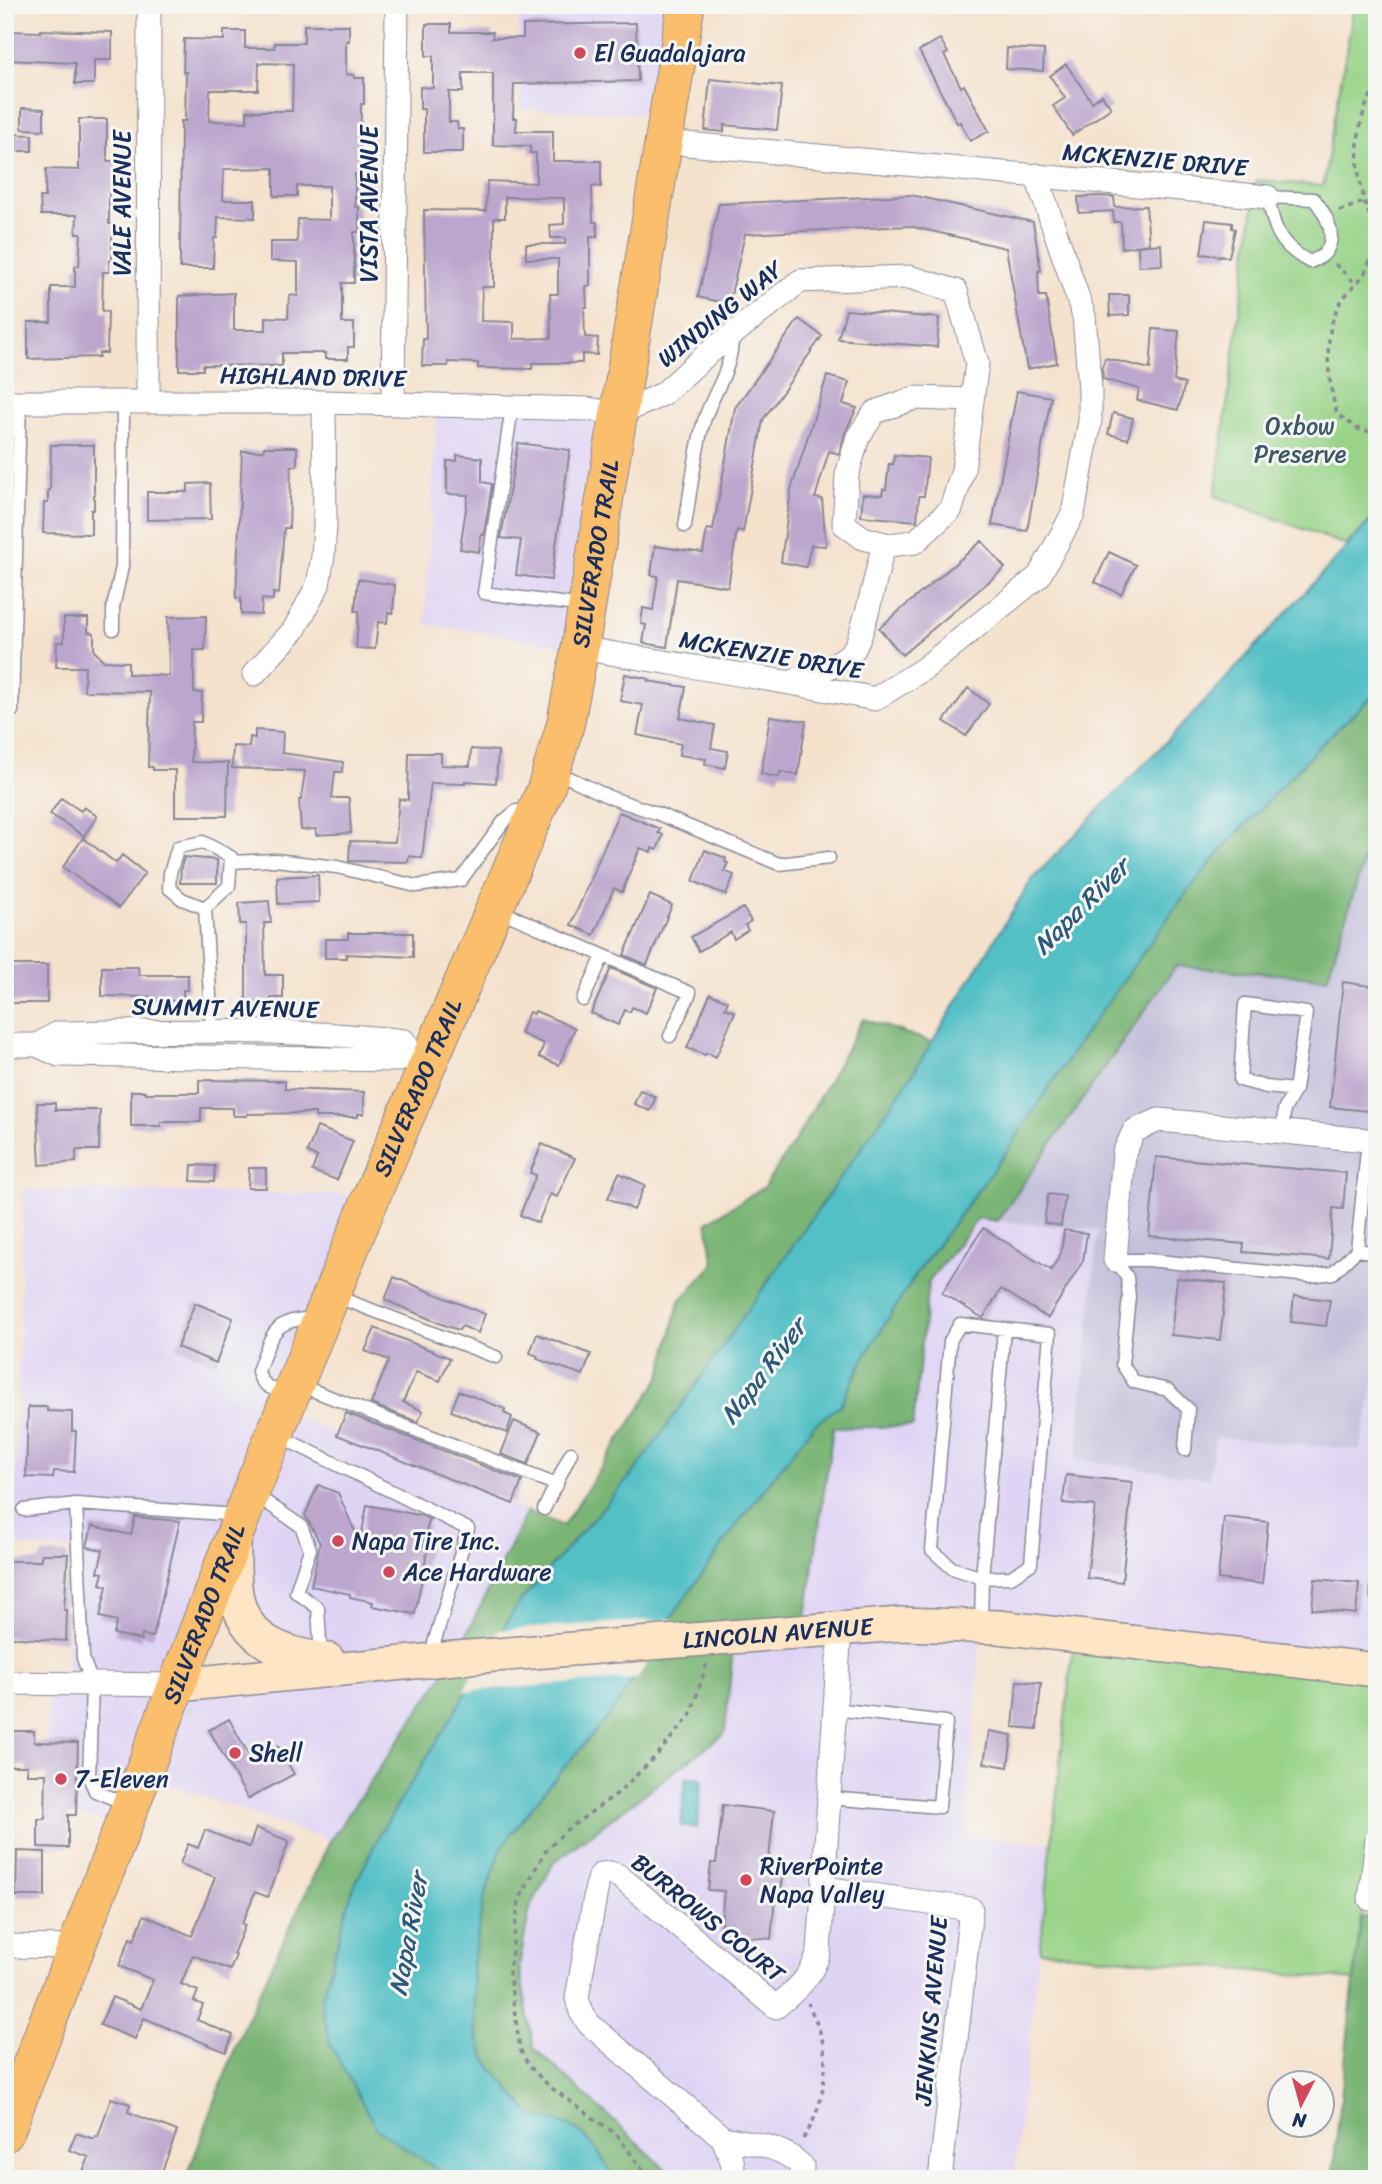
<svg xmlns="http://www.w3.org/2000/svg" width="1382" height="2184" viewBox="0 0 1382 2184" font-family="Sriracha,sans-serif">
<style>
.built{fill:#e0d4f4;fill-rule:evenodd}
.industrial{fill:#c4c0db}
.green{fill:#98d387;stroke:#5a8172;stroke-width:2}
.forest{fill:#7ab574;stroke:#4a7269;stroke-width:2}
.water{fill:#52c0c6;stroke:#367892;stroke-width:2}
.pier{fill:#f5e2cd}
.building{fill:#bca6cd;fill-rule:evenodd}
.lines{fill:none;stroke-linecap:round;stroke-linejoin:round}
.service-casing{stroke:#888896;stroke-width:15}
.minor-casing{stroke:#888896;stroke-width:25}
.secondary-casing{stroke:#888896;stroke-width:36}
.primary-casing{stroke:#888896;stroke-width:39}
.path{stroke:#888896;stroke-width:3.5;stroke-dasharray:5 5;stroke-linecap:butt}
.service{stroke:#fff;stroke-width:12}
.minor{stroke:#fff;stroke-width:23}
.secondary{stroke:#fde5c5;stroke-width:33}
.primary{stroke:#fabe6d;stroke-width:37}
.poi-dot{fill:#d1495b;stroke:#f6f6f2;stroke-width:2.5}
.labels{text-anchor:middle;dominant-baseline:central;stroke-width:6;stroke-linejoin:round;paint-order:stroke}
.poi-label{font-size:24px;fill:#1b2f5e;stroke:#f6f6f2;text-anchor:start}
.street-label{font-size:24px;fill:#1b2f5e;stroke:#f6f6f2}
.park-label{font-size:24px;fill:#3a5868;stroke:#f6f6f2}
.water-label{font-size:26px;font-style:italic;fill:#2c5a7d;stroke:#f6f6f2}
</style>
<rect width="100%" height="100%" fill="#f6f6f2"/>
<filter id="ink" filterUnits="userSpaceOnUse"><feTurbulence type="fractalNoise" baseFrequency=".0143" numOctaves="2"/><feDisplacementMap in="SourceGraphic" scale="14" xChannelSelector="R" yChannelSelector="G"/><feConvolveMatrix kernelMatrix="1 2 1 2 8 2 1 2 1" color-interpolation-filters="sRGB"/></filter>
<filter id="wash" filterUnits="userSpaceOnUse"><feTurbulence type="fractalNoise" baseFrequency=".00686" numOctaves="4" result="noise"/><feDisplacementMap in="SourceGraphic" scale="28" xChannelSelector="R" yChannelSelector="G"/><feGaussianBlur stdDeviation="1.57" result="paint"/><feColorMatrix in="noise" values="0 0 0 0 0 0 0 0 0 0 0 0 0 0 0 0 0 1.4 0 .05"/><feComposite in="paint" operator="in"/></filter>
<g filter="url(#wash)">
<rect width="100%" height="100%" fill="#f5e2cd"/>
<path class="built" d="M518,5h151l-15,109 -133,-5z
M437,405l182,9 -39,234 -155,-24z
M23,1190l349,5 -88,217 243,99 -72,147 -125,183 -188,-66 -21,50 -45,-10h-31l3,-131h17l13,-133 -64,-6zM236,1594l47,55 25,22 -130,13z
M978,1218l19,3 101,9 -22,229 133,20 5,-42 146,12 15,-69h2v290l-396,-44 -14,210 84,7 -37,336h-341l-5,-8 -134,-122 -15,-83 11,-58 24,-46 171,-129 9,-96 70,-5 29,-204 80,-2 15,-143z"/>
<path class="industrial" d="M1377,818v562h-2l-15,70 -145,-13 -6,42 -133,-20 22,-229 -101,-9 179,-256 151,13z"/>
<path class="green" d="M1354,5h23v509l-31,31 -131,-49 42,-316 66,6z
M1074,1635l303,35v168l-7,61 -9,18 -7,63 -314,-29z"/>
<path class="forest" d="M1377,692v126l-50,160 -151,-12 -179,255 -19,-3 -50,65 -15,143 -80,2 -29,204 -70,5 -9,96 -171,129 -24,46 -11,58 15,82 134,123 5,8h-59c-14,-25 -27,-50 -56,-57 -12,-3 -20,-2 -31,-11l-42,-52 -9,-25 -4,-69 12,-66 18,-53 48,-62 66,-77 42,-65 17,-30 66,-93 73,-94 26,-20 28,-54 52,-83 84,-113 82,-123 100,-139 41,-49 92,-98z
M863,1019l69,23 -24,39 -271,388 -119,135 -71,121 -66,107 -29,59 84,278 15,10h-265l57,-152 87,-186 125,-183 72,-147 36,15 98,-150 18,-74 35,-38 -7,-42 57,-35 31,-46z
M1361,1917l16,2v260h-45z"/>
<path class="water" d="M1377,514v178l-58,54 -92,98 -41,49 -100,139 -82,123 -84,113 -52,83 -28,54 -26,20 -73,94 -66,93 -59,95 -66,77 -48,62 -18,53 -12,66 4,69 9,25 42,52c11,8 19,8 31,11 29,7 42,32 56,57h-163l-75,-51 -46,-84 -9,-43 31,-110 29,-59 66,-107 71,-121 119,-135 271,-388 124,-202 166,-170z
M686,1778l16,1 -5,49 -16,-2z"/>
<path class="pier" d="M675,1619l-38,60 -174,12 36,-61z"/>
<g id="blocks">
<path class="building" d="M636,23l2,58 -124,3 -1,34h4l-1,13h37v30h48v26l-9,-1 1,36h4v15h-7v49h-4l1,21h-3l1,30 13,1 -1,17 -15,-1v9h-50v6l-54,-1v-5l-30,-1v4h-26l1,-27h3l-2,-129 62,1 1,-30 49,2v-30h-6v-7l-37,-1v-72h-30v19h-14v30h8l1,7h5v23h-39v-43h-4v-22l13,1v-32h-7v-32h25v8h42l-1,6h31v-13zM505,197l59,1v26l-14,1 1,13h14v6h-39v15h32v35h-8l1,44 -37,1v-17l-33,-1 1,-34h12v-69h11z
M304,25h45v16h-3v33l8,1v3h10v26h-3l-1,69 -5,1v33h4v25h-5v51h-12v40h12v24h-6v12h-23v-6h-43v13l-79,-1v5h-24v-74l55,-3v37h32v-13l22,1 1,-23 9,1v-34l-28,-1v-19h27l1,-23 31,1v-34h-32v10h-23v-28l-50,1 -1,31h32v18l-37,-1 -1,21h-3l-1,30h-33l1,-147h4l1,-49h-3l1,-33 40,1v-9h21v17h29l1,-5h29zM259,63l34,1 -1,47h-45v11l-38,-1 1,-31h48z
M40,30l72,2v28h-18v24h-19v-21l-70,-3 2,-29 33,1z
M940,39l8,14 -4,2 17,32 3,-2 25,46 -19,10 -10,-19 -3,1 -38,-72z
M1007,48l37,2 -1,21 -37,-2z
M1066,64l26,38 10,-7 9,13 -39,27 -19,-29 12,-8 -15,-22z
M710,79l72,7 -5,44 -53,-5v7l-19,-2z
M22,108l22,1v21l-22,-1z
M79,119h28v42h10v31h-8v32h3v37h-3v11h-6l-1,39 6,1 -1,41h-8v4l-71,2v-37h23v-35h24v-21h4l2,-33h-5l1,-18h-36l-1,-18h5l1,-28 33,1z
M5,134l27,1v16h-27z
M911,195l122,27 8,49h-3l1,25h7l11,67 -30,6 -21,-121 -97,-22 -164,8 -16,70 -31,-7 21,-93z
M1098,196l16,1 1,10 31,-1 3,38 -27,4 -1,-26h-7l-1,-11 -34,2 -1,-16z
M1206,220l26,3v5l3,1 -6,28 -28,-3z
M1161,244l1,21 -23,1 -1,-20z
M1109,295h20v20l-19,1z
M846,310l93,8 -2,29 -99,-8z
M799,319l23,17 -59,84 -20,112 -6,-2 -9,57 -51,-8 -10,68 -24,-4 3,-18 -5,-1 2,-16 10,2 5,-34 -7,-1 4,-29 48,7 4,-24 6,1 22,-122z
M1153,329l26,2 -5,50 11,3 -7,26 -41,-10 2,-11 -36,-10 -1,-12 3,-9 45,11z
M827,376l22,6 -6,22 14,4 -12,25 -6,21 -10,-3 -14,47 7,1 4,47 -15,-1 -5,22 -25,-5 10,-72z
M1017,391l34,6 -24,134 -35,-6z
M1113,413l20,5 -5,21 -20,-5z
M518,443l52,7 -19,130 -35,-5 5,-35 -20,-2z
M51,445h43v65h-3v24l-48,-1 1,-30h4v-13h2z
M264,447h33v19h-6l-2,62h-5l-5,66 -6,-1v7l-11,-1 -1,16 -20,-1v-16h-5l6,-147h22z
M457,455l25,3v24l10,2 -8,51h-3l-2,17 -19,-3 8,-54 -21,-1v-33h10z
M894,455l34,3 -4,38h-5l-2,25 -56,-5 2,-22 19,1 1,-6h3l3,-25h4z
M210,483l1,36 -64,1v-28h41v-8z
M982,541l23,27 -103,87 -23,-27z
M1109,552l27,13 -15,29 -26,-12z
M358,579l37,6 -2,28 -5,-1 -1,11 -9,-1 -3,27 -19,-1 3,-37h-4z
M206,616l-1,34h-11v42l8,1 -1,29h-9l-1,40 37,1 -1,53h-52v-46h-22v-3h-5l2,-75 -66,-1 1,-24h-29l1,-25h7v-24h24v14l6,1v18l10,10 24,1v12l41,2 -1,-59z
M625,674l24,5 -1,2 38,6 -6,31 35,7 -4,23 17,3 -3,17 -20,-4 1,-5 -27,-4 2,-11 -44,-9 6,-30 -23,-4z
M968,688l21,16 -23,32 -22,-15z
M770,716l36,5 -8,54 -18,-3 -1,5 -18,-3z
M255,730l28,2 -1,21 61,9 -1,10h-7l-3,26h17l2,35 -35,2v-6l-15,1 -2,-30h2l4,-29 -73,-3 1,-22 16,1 1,-10 5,1z
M471,749l27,2 -2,32 -31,-2v3l-34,-1 -9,75 -13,-2 -1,6 -59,-1 1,-20 45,1 4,-43 9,1 1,-47h32v12l29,1z
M61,798l20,13 3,-4 13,9 -13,20 -34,-22z
M619,812l41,17 -2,4 5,2 -6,15 -5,-2 -1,4 -11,-4 -18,44 -8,-4 -20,47 -23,-10z
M83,838l33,25 6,-8 23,18 -26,35 -56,-41z
M705,850l21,8 -1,4 3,1 -4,8 10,4 -8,20 -33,-14z
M184,857l33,3v23h-37l1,-15z
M318,875l1,27 -41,2 -1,-27z
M650,895l22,10 -25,60 -23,-10z
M269,901l2,22h-7l1,52h18v23h-12l-1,4h-24v-78h-6l-1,-21z
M743,908l8,13 -6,4 3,5 -14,9 -3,-7 -32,19 -8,-14z
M348,933h65v24l-67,-3v4h-21v-19h23z
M5,965h42v38h-42z
M102,967h36l1,8h49v15h-5v11h-30v-4l-51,-1z
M611,968l46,20 -11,25 -14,-6 -2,5 -5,-2 -7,15 -27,-12z
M1343,982l34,5v125l-47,-5z
M710,994l18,7 -3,7 10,4 -19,45 -9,-4 -2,2 -18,-7z
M535,1011l40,17 -16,37 -20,-8 5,-13 -24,-11 9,-21 5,2z
M199,1080l86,1v8l79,3v22h-6v3h-43v-4l-68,1v2h-14v-8h-32v14h-40v4h-30v-35h15v2h53z
M640,1090l16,7 -6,14 -16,-7z
M37,1103h18v7h45l-1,40h-23v12l-36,3z
M317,1127l36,14 -16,39 -25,-9 5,-14 -10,-4z
M542,1144l33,14 -18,39 -7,-3 -12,29 -18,-8 16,-40 -6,-2z
M1156,1157l190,16 -3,36 -10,-1 -4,51 -86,-7 1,-8 -95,-8z
M192,1165l23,1 -1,16 -23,-1z
M249,1168h17v20h-18z
M619,1173l26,12 -11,25 -26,-12z
M1048,1194l17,2 -4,30 -17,-3z
M983,1228l68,42 10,-17 3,-23 23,3 -4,28 -35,57 -47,-29 -18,29 -41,-25z
M394,1277l91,37 -7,19 -16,-7 -3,4 -15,-5 -59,-25z
M1177,1278l49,5 -6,57 -49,-5z
M1294,1296l36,4 -4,26 -35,-4z
M195,1303l38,15 -17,45 -39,-16z
M375,1328l75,30 -10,23 -24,-9 -13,30 20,9 -5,11 -47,-18 18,-44 -24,-9z
M537,1334l54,20 -8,21 -46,-16 1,-3 -8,-3z
M459,1391l46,18 -1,4 8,4 -5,16 -56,-22z
M28,1407h19v4l25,1v19h4l-2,41 -20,-1 -1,7 -27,-1z
M346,1413l176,68 -9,23 -176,-69z
M514,1421l27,11 -13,32 -27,-10z
M1066,1475l66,7 -10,100 -35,-4 8,-72 -32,-3z
M318,1485l20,8 22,50 7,-38 52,10 10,4 -6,27 5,1 -13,67 -43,-8 1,-4 -23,-5v-3l-39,-8 9,-43 -15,-28z
M135,1517l45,4 -27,116 -11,-2 -1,5 -27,-6 3,-13 -17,-4 7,-31 -7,-2 3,-11 -5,-1 5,-22 -16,-3 5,-21 39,9z
M1224,1517l44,5 -6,62 -44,-5z
M42,1554h26l-4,56h3l-1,31 -61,-4v-76h35z
M1315,1579l44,4 -3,31 -44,-5z
M1017,1681l24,2 -4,46 -24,-2z
M229,1719l23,42 26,-15 16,28 -46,25 -39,-69z
M11,1731h23v11l44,1 -2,72h-8v33l-30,-1v-28h7l1,-45h-19v-8h-22v-33z
M989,1731l23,4 -4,32 -24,-4z
M723,1805l51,6 -6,57 16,2 -4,27h-5l-4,42 -51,-5 4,-43 -16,-1 3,-27h5z
M256,1828l33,13 -21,56 -13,-5 -13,32 3,1 -12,29 3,1 -6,15 -37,-15 -12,29 17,7 -4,10 9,4 -6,15 36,15 -7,17 -82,-34 -9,21 -35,-14 12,-28 29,12 12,-29 -34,-14 11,-28 4,2 10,-25 48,21 23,-59 -35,-13 8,-20 10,4 7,-18 44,17z
M17,1851l28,1v44h-29z
M111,2098l19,6 -2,8 49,19 -16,43 -3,-1 -3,6h-75l9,-22 -20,-7 7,-17 18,6 1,-3 3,1z"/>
</g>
</g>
<g filter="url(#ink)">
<use href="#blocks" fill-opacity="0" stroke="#888896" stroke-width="2"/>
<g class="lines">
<defs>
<path id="service" d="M1268,197l46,2c11,14 25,36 11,54 -3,4 -11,7 -15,9 -31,-16 -36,-33 -42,-65z
M512,407l-28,186 100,13
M685,526c5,-32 9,-66 17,-98 8,-34 31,-55 30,-93
M113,629v-22l9,-40 1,-166
M5,711h7l8,-309
M555,771l54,26 47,16 123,51 50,-6
M231,862l44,-2 62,7 79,19 45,-6 43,-59 12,-10 16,5
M205,908l24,-22 2,-29 -28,-15 -25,5 -8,26 -1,15 13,11 23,9 7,123
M498,910l192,83 -20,43
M583,1000l20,-44
M1283,1131l1,-21 11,-20 11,-77 -61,-9 -5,76 26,7 29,3
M1368,1140l-11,110 20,3
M1115,1260h33l162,16 23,-3 24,-23
M1115,1260l12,17 2,20 -7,67 12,18 34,8 20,19 -3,41
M335,1296l161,61
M299,1385l258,100
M289,1395c-13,-5 -29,-8 -31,-24 14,-37 15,-54 60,-52
M277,1435l191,94 -39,131
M254,1494l47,32 9,23 -14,43 22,16 3,49
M76,1504l7,154 9,26 -3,93 6,14 34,14
M544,1509l27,-56
M24,1510l52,-6 162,11
M1377,1585v12
M981,1626l1,-48 29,-1 20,-13 19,-230 -90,-10 -10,17 -18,209 20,18 30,10 22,-249
M829,1798l110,9 7,-85 -111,-13"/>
<path id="minor" d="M665,142l603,55
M148,401l1,-396
M5,402h319l264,7 31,5 44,-20 42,-38 95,-75 109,-4 47,14 21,72 -14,107 -12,39 -36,33 -26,3 -26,-7 -19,-14 3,-49 11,-38 17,-25 40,-14 57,2
M393,404l4,-399
M580,648c99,17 198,31 295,51l50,-31 114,-92 34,-62 17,-93v-32l-6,-73 -48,-141
M254,674l40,-44 24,-45 5,-29 2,-31 -1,-123
M792,682c19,-8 44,-15 59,-29 12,-11 27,-88 33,-109
M5,1045h32l22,10 340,5 11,-9
M37,1045l21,-12c115,-2 231,-5 346,8l6,10 13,3
M1115,1260l9,-107 10,-22 25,-11 218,21
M5,1683l173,2
M824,1888l147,21 -31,270
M1370,1899l7,-61
M5,1946l70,1
M723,2138c28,5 58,7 79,28l-1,13
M732,2179l1,-15 -10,-26 -134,-114 -8,-12 -4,-14 21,-118 4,-6 8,-1 9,3 157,131c21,-18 35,-29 43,-55l21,-323"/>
<g id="secondary">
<path d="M234,1538c0,18 -1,37 2,55 7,49 49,62 92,67"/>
<path id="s1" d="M178,1685l277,-27 446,-34 97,3 379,43"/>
</g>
<g id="primary">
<path id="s2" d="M5,2133l246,-641 121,-297 174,-407 19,-62 15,-78 106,-643"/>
</g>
</defs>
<use href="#service" class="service-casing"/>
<use href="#minor" class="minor-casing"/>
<use href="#secondary" class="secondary-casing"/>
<use href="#primary" class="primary-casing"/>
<path class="path" d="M1377,86c-23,32 -23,77 -13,113 2,10 9,21 9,31 0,13 -2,35 -10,46 -8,10 -18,18 -24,29 -17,32 -11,76 -2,109l21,15 19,4
M1339,211l25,-9
M1335,264l21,20
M803,2139c18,-26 27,-68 19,-100 -3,-12 -9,-24 -14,-36
M649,2179l-32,-44 -68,-49 -20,-20 -9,-17 -11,-76 10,-73 25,-47 21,-22 53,-38 37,-36 35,-41 17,-53"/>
<use href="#service" class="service"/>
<use href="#minor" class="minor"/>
<use href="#secondary" class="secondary"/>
<use href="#primary" class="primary"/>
</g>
</g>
<g class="poi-dot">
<circle cx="580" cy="53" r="7"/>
<circle cx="338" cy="1541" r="7"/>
<circle cx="389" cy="1572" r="7"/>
<circle cx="235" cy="1753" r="7"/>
<circle cx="61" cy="1779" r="7"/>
<circle cx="746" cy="1880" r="7"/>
</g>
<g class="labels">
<g class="poi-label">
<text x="594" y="53">El Guadalajara</text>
<text x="352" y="1541">Napa Tire Inc.</text>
<text x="403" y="1572">Ace Hardware</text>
<text x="249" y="1753">Shell</text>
<text x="75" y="1779">7-Eleven</text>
<text x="760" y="1866">RiverPointe<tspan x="760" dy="28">Napa Valley</tspan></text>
</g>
<g class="street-label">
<text transform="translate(1155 160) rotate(5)">MCKENZIE DRIVE</text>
<text transform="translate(122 203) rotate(-90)">VALE AVENUE</text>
<text transform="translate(369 204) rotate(-90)">VISTA AVENUE</text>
<text transform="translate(720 314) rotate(-39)">WINDING WAY</text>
<text transform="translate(313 377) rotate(1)">HIGHLAND DRIVE</text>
<text stroke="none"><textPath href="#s2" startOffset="1690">SILVERADO TRAIL</textPath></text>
<text transform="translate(771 655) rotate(10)">MCKENZIE DRIVE</text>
<text transform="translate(225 1008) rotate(1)">SUMMIT AVENUE</text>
<text stroke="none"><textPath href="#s2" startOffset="1124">SILVERADO TRAIL</textPath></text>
<text stroke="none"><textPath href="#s2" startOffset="556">SILVERADO TRAIL</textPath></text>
<text stroke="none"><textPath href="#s1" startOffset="602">LINCOLN AVENUE</textPath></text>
<text transform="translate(708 1918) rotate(39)">BURROWS COURT</text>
<text transform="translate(931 2011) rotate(-85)">JENKINS AVENUE</text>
</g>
<g class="park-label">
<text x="1300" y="426">Oxbow<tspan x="1300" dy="28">Preserve</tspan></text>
</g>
<g class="water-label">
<text transform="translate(1081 906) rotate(-45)">Napa River</text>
<text transform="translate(763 1371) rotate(-53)">Napa River</text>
<text transform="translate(408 1934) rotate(-80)">Napa River</text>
</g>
</g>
<rect width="1382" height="2184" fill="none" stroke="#f6f6f2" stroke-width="28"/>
<g transform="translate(1301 2104) rotate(186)"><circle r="33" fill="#f6f6f2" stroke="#9ea6b7" stroke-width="2"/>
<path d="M0-5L12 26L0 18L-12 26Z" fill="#d1495b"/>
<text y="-10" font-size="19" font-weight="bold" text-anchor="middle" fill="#1b2f5e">N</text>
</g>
</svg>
